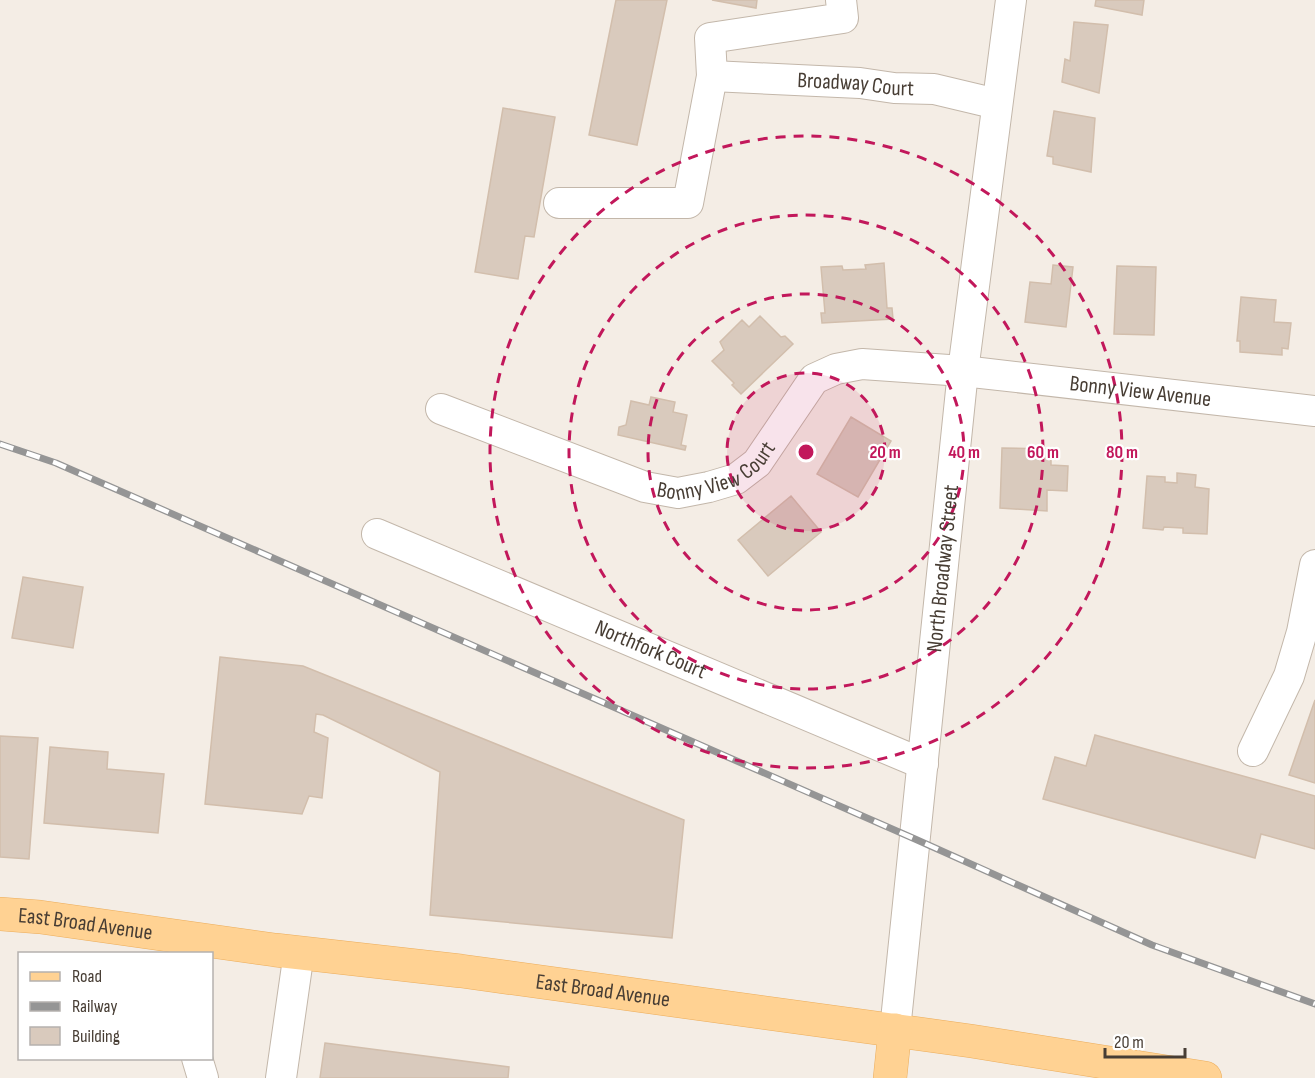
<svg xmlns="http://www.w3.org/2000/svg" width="1315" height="1078" viewBox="0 0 1315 1078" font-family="'Sofia Sans Condensed',sans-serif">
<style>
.building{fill:#d9cabd;stroke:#d2beac;stroke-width:1.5}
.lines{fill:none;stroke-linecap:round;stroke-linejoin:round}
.minor-casing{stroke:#c3b7aa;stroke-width:32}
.major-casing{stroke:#ecad5b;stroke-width:34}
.minor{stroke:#fff;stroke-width:30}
.major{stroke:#ffd293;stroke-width:33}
.rail-casing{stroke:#959595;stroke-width:7}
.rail{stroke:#fff;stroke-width:4.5;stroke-dasharray:14;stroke-linecap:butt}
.ring{fill:none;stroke:#c2185b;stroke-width:3;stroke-dasharray:10 8}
.labels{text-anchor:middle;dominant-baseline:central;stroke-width:4.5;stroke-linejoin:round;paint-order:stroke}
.street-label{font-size:22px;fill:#473d34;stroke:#fff}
.centre{fill:#c2185b;stroke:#fff;stroke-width:3}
.ring-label{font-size:18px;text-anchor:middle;font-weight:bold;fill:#c2185b;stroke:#fff;stroke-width:4.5;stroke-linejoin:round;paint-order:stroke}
</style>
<rect width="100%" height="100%" fill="#f4ede5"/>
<path class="building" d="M616,0h51l-30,145 -48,-10z
M712,0h45l-1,8z
M1096,0h48l-2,15 -47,-9z
M1074,22l34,3 -9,68 -37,-11 3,-23 5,2z
M503,108l52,9 -21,120 -9,-1 -7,43 -43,-7z
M1054,111l41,7 -4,54 -38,-8v-7l-6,-1z
M884,263l3,45h5l1,11 -71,4 -1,-10h4l-4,-46 21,-1 1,4 23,-1 -1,-4z
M1053,265l20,2 -7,60 -41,-5 5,-40 21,2z
M1117,266l39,1 -2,68 -40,-1z
M1241,297l35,3 -2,22 17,1 -3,26 -6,-1v7l-42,-3v-11h-3z
M760,316l21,21 4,-1 8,8 -52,50 -9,-9 2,-2 -22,-22 12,-11 -4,-8 22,-22 7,7z
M651,397l24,5 -2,10 14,3 -6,30 5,1 -1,4 -67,-15 1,-8 7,-2 5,-24 18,4z
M851,417l40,24 -33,56 -41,-23z
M1002,448l49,1v16l17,1 -1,25 -20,-1v21l-47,-3z
M1177,473l19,2 -1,12 14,2 -2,45 -24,-1v-5l-19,-1 -1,3 -20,-2 4,-52 18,1v5l12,1z
M791,496l30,36 -53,44 -30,-36z
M23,577l60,10 -10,61 -61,-10z
M220,657l83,9 381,154 -12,118 -242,-23 10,-143 -117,-57 -7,-1 -2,18 14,6 -6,60 -13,-2 -7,18 -97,-10z
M1315,700v83l-26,-8z
M1095,735l220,61v53l-54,-15 -6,24 -212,-59 12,-42 31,9z
M0,736l38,2 -9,121 -29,-2z
M50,747l58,5 -1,17 57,5 -6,59 -114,-10z
M325,1043l184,24 -1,11h-188z"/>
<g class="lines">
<defs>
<g id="minor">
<path id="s1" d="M712,76l148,7 34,5 40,1 63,15"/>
<path d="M559,203h129l24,-127 -2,-38 133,-20 -2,-18"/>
<path id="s2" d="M441,409l204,78 33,6 31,-6 27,-8 21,-16 57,-84 22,-10 26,-5 101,7 352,40"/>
<path id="s3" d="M377,534l546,230"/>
<path d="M1253,751l36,-75 13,-44 13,-67"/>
<path id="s4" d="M895,1030l68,-659 48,-371"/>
<path d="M197,1058l6,20"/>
<path d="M281,1078l18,-126"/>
</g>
<g id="major">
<path id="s5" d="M0,914l40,3 235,33 186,21 510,70 234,37"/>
<path d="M890,1078l5,-48"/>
</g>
</defs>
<use href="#minor" class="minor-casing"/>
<use href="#major" class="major-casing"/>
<use href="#minor" class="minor"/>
<use href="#major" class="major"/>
<defs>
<path id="rail" d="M0,444l56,19 859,376 237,106 163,59"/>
</defs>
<use href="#rail" class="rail-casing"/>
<use href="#rail" class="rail"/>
</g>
<circle cx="806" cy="452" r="79" fill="#c2185b" fill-opacity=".12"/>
<g class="ring">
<circle cx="806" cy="452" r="79"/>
<circle cx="806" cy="452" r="158"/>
<circle cx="806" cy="452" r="237"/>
<circle cx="806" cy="452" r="316"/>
</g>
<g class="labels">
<g class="street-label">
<text stroke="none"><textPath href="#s1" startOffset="144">Broadway Court</textPath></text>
<text stroke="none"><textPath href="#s2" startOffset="770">Bonny View Avenue</textPath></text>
<text stroke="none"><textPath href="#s2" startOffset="296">Bonny View Court</textPath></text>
<text stroke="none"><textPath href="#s4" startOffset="464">North Broadway Street</textPath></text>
<text stroke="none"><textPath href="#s3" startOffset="297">Northfork Court</textPath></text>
<text stroke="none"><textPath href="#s5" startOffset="86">East Broad Avenue</textPath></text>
<text stroke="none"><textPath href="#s5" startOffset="608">East Broad Avenue</textPath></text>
</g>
</g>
<circle cx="806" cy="452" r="9" class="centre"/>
<g class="ring-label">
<text x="885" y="458">20 m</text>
<text x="964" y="458">40 m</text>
<text x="1043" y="458">60 m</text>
<text x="1122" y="458">80 m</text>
</g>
<rect x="18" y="952" width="195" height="108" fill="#ffffff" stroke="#b5b1ae" stroke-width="1.5"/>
<rect x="30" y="972" width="30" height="9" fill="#ffd293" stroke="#b5b1ae" stroke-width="1.5"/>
<text x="72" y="982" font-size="18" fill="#473d34">Road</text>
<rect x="30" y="1002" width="30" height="9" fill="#959595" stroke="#b5b1ae" stroke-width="1.5"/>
<text x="72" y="1012" font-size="18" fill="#473d34">Railway</text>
<rect x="30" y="1027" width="30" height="18" fill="#d9cabd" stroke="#b5b1ae" stroke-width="1.5"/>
<text x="72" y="1042" font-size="18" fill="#473d34">Building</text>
<path d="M1105 1048v9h80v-9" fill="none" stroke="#473d34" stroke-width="3"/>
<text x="1114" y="1048" font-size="18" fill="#473d34" stroke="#ffffff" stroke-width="4.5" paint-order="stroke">20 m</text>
</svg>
